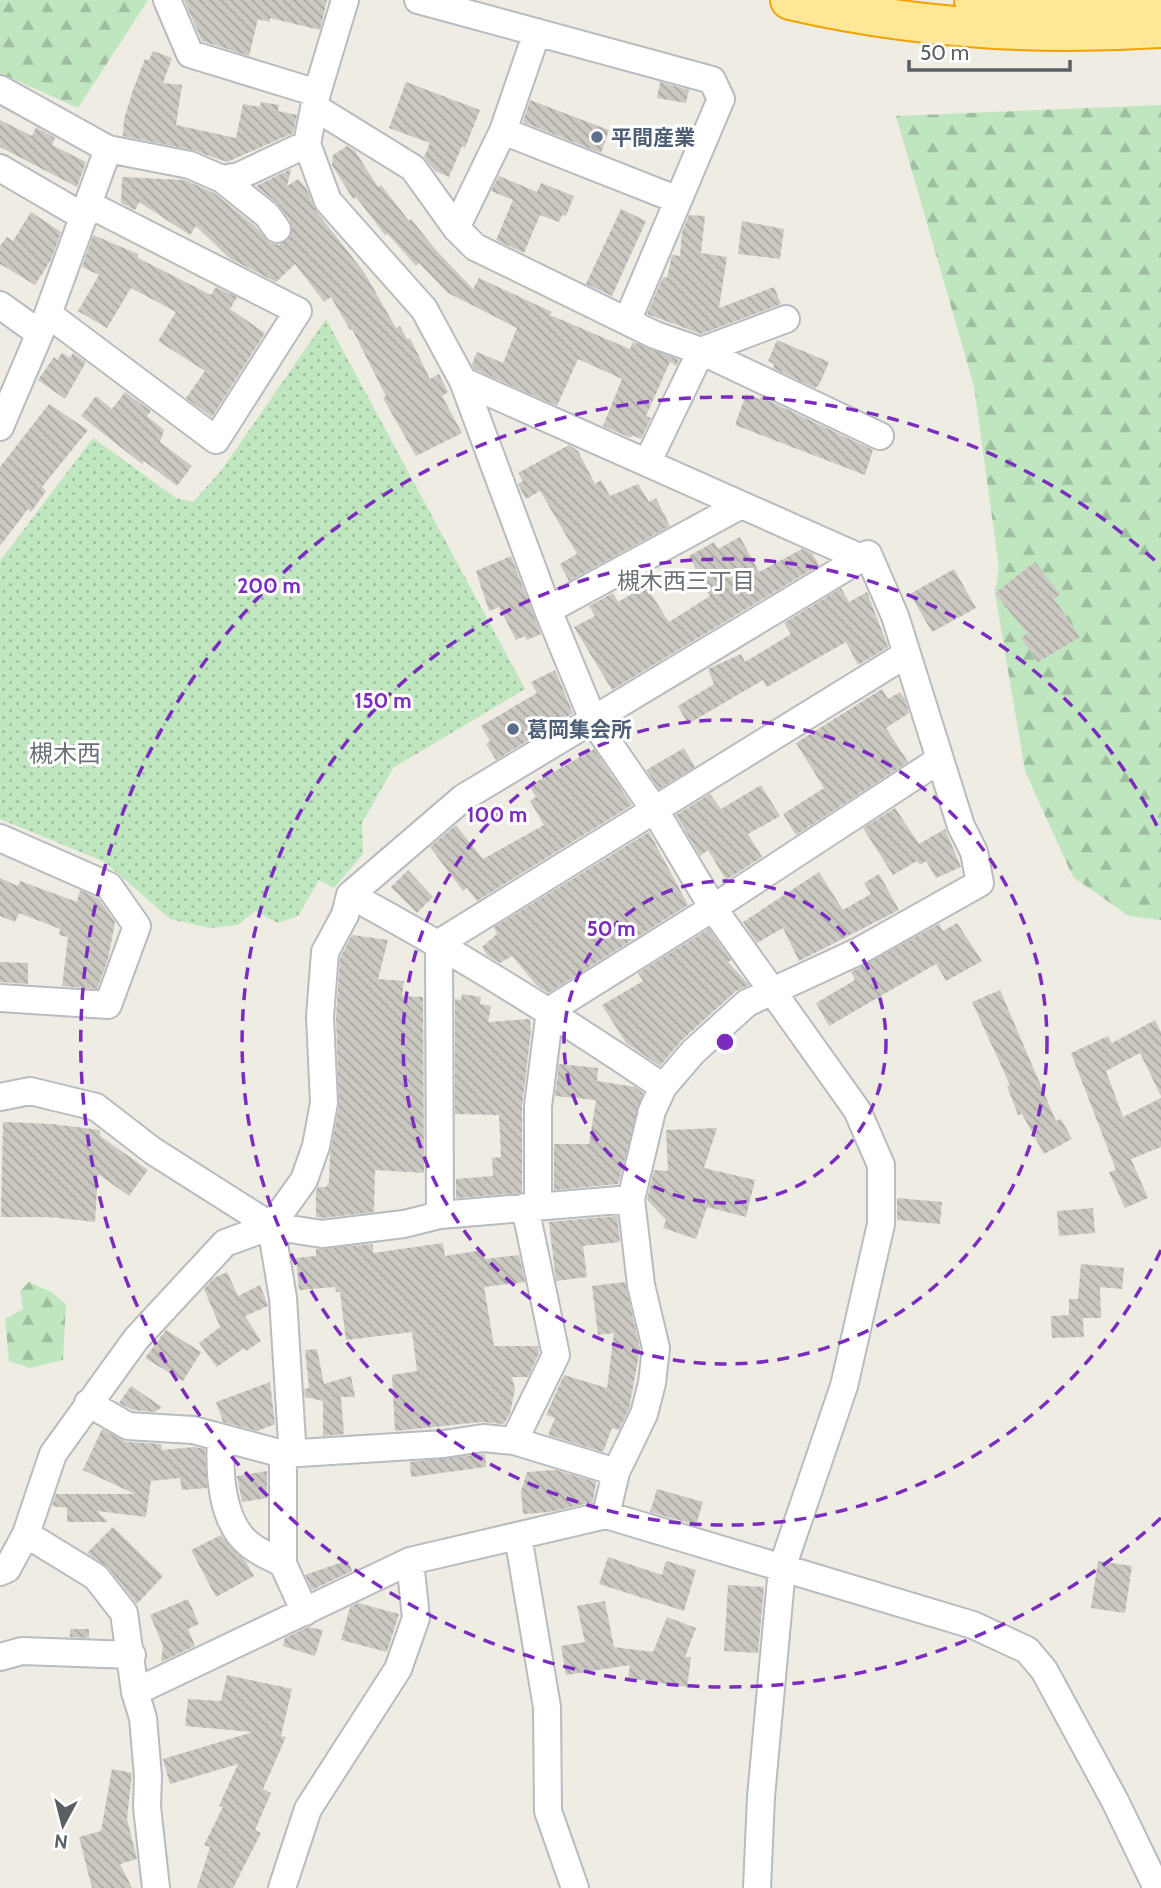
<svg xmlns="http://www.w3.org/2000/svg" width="1161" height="1888" viewBox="0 0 1161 1888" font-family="Cabin,'Noto Sans JP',sans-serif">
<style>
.forest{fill:url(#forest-firs)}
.park{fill:url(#park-dots)}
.building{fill:url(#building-back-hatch)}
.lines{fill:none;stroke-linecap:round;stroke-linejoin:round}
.minor-casing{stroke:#b8bbc0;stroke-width:30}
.trunk-casing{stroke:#f1a200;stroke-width:42}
.minor{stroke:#fff;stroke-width:26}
.trunk{stroke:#ffe798;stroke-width:38}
.ring{fill:none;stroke:#7b2cbf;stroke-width:3.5;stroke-dasharray:12 9}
.service-dot{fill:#5c6f8a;stroke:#fff;stroke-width:2.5}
.labels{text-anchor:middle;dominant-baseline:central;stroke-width:6;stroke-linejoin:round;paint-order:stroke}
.service-label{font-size:21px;font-weight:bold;fill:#4e5e75;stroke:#fff;text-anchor:start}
.neighbourhood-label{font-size:23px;fill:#6c7176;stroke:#fff}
.quarter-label{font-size:24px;fill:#6c7176;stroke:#fff}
.centre{fill:#7b2cbf;stroke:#fff;stroke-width:3.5}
.ring-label{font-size:21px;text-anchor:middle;font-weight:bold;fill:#7b2cbf;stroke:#fff;stroke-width:6;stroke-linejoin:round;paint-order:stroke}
</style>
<defs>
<pattern id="forest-firs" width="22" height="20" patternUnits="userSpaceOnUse" patternTransform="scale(1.75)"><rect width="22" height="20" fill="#c0e6bf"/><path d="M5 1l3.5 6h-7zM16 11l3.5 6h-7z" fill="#9fbe9f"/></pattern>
<pattern id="park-dots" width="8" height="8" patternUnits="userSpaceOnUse" patternTransform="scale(1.75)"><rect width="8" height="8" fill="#c0e6bf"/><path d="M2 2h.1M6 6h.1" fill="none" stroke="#9fbe9f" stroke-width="1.8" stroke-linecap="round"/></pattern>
<pattern id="building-back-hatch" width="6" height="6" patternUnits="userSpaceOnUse" patternTransform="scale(1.75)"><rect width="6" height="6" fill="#cbc8c2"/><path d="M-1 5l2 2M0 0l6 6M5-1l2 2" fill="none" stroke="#a8a6a1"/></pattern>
</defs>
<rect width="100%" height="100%" fill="#eeece3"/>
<path class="forest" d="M0,0h148l-70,108 -78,-35z
M1161,105v815l-32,-4 -56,-39 -48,-106 -30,-178 4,-25 -25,-182 -78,-270z
M29,1282l22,10 15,12 -3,56 -33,8 -21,-7 -4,-42 18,-10 -3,-18z"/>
<path class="park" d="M326,319l199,370 -132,79 -31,55 1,31 -29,34 -15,-8 -21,36 -20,7 -23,-12 -17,14 -28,3 -40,-9 -65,-57 -105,-43v-258l93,-123 83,60 17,4 28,-31z"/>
<path class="building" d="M184,0h143l-7,30 -50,-12v4l-12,-3 -9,37 -47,-15z
M153,51l19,7 -9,25 19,2 -6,40 60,13 7,-34 17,3 1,-5 18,3 -1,6 19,4 -4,18 -66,29 -34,-12 -70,-14 1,-17 9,-29 12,-31 4,1z
M406,82l74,28 -15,38 -3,-2 -13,31 -14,-6 -11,-14 6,-14 -41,-15z
M660,82l29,8 -3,13 -29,-5z
M530,100l79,30 -8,23 -78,-31z
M0,120l32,16 4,-9 19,11 -3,7 34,17 -9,25 -77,-40z
M347,146l8,5 23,36 3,-2 28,36 2,-2 24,30 38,40 6,-11 73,34 -2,3 80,34 3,-7 46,18 -3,6 -6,-4 -24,54 5,2 -10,21 -9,-4 -1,3 -28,-12 19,-47 -44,-20 -21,47 -83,-37 -2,-5 5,-12 26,11 14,-35 -69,-35 -29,-30 -3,3 -28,-32 -3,1 -29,-38 -3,2 -21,-34 1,-10z
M291,169l-4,17 11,-7 8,9 10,23 48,61 32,56 4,-2 7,13 3,-1 20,41 9,-5 9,18 -6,4 20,37 -46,23 -33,-58 3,-2 -34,-67 -2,1 -19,-33 -7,5 -29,-38 -19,18 -47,-24 -33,-32 -6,9 -51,-33 -4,8 -14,-7 1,-26 63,3 29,13 41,33 15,17 9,2 12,-9 -1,-16 -13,-17 -21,-17z
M499,176l38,16 4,-9 33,13 -8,20 -4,-1 -3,7 -19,-7 -16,38 -28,-13 17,-40 -22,-9z
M621,209l25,12 -34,75 -26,-12z
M31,212l30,20 -10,28 -16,25 -35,-21v-18l7,-9 6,4z
M689,215l16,1 -4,37 26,4 -8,51 55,-21 7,17 -80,30 -54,-20 16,-37 4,1 5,-23 8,1 2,-24z
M742,221l42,8 -4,30 -42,-5z
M93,235l45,19v4l73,37 5,-8 21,10 -7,12 35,24 -53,84 -26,-19 19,-27 -47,-30 18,-29 -45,-24 -24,40 -29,-17 21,-36 -17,-8z
M777,340l52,22 -10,23 -4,3 -42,-20 1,-4 -6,-3z
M62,353l8,5 3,-5 13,9 -21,37 -27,-19 16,-23 3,3z
M125,392l26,19 -4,5 17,14 -4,12 32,24 -15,20 -33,-25 -2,3 -61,-48 15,-20 16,13z
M746,394l14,5 1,-2 112,53 -8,25 -130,-50z
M49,404l39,26 -46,57 4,4 -15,21 -3,-3 -28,37v-79z
M569,445l9,6 17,33 6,-4 9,16 28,-12 11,18 7,-4 14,28 -101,55 -9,-17 17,-10 -37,-63 -14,8 -8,-15 5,-3 -5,-8z
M740,537l19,35 43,-23 10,4 7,12 -207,125 -38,-63 21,-11 -6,-10 24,-13 5,9 28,-16 23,36 41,-26 -21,-40 25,-14 4,7z
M511,556l30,78 -14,6 -2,-4 -9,4 -17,-33 -10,4 -13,-40z
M1035,562l25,32 -6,5 26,38 -42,25 -17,-24 6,-5 -32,-40z
M954,569l22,39 -44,24 -22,-38z
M841,588l8,14 18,-10 21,55 -30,18 -12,-23 -79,45 -4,-7 -75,44 -10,-18 36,-22 -6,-15 33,-15 4,8 46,-28 -7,-11z
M555,670l18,43 -77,47 -10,-16 4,-3 -9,-15 56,-33 -6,-11z
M882,689l6,10 12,-7 5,7 4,14 -23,15 22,34 -112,73 -13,-21 41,-26 -28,-45z
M684,748l11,19 -36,22 -13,-19z
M594,749l38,56 -155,96 -10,-13 -4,3 -33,-44 26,-22 27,34 61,-34 -14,-24 6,-4 -7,-11z
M761,785l19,31 -32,18 14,23 -36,23 -18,-30 -8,6 -24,-41 34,-21 11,15z
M895,808l24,36 26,-15 16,38 -25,11 -10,-17 -6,4 -3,-4 -24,14 -30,-47z
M649,832l39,73 -140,88 -11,-7 -25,-30 -12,7 -13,-8 -5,-8 15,-13 -3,-7z
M408,870l25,27 -16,16 -26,-26z
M819,872l24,38 28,-16 -7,-11 15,-9 20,36 -100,51 -16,-33 -26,15 -14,-21z
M0,878l18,8 2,-5 57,21 3,-12 19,9 16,23 -7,37 -11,30 -35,-3 6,-49 -9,-2 1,-6 -41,-16 -4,9 -15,-6z
M957,923l25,38 -36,20 -10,-17 -107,62 -13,-23 39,-23 -4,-8 88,-48 4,7z
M709,929l22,31 -3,2 21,23 -13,6 -54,49 -22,26 -34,-23 -24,-38 41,-24 -5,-8z
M352,935l36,5 -10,39 26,2 -2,15 21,1 1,176 -49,-3 -1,42 -52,6 -6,-1v-26l2,-4h8l3,-5 1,-28 9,-48 -3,-89 4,-59z
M0,962l28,1v21l-28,-2z
M1000,990l56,131 5,-2 11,20 -28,15 -22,-40 -4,1 -11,-29 3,-1 -38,-83z
M462,994l19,3 -1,7 11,2 -3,16 42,-3 1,12 -9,75v86l-2,1 -64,5v-19l37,-3 -1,-18 9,-1 -2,-42 -44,-1v-115l6,1z
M1155,1020l6,12v64l-21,-43 -34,18 17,46 38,-19v49l-30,12 17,39 -23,10 -16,-36 7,-2 -45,-117 37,-17 4,7z
M559,1064l39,4 -1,13 38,6 8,6 -25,91 -64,6v-46h35l7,-44 -41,-4z
M3,1122l49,2 48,6v6l48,34 -19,26 -31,-22 -3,48 -46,-5h-48z
M717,1128l-13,40 51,12 -9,37 -39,-10 -11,32 -33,-11 3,-8 -19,-20 7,-30 14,1 -2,-41z
M897,1198l45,4 -2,22 -43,-4z
M1093,1208l2,25 -36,3 -2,-25z
M617,1216l3,26 -37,4 4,31 -31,4 -7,-59z
M443,1243l2,13 38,-6 2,9 34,-4 6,27 -41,5 10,59h44l1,7 -11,24h-16l3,12 -5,24 -6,11 -23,-2 -86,9 -3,-56 25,-4 -5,-39 -66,8 -6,-48h-4l-1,-5 -36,3 -3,-32 20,-2v-7l57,-5v9z
M1081,1264l43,4 -2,21 -22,-2 1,31h-18l1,19 -32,1 -1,-22 18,-1v-16h9z
M227,1272l11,24 22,-11 8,21 -23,10 16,25 -15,10 -2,-3 -27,19 -18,-24 21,-16 -16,-38 10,-11z
M625,1282l15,67 -11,60 -10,21 -7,-2 -9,24 -55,-17 7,-17 -9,-3 18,-40 43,13 7,-55 -16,2 -6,-49z
M166,1330l35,22 -18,29 -38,-23z
M317,1349l7,35 27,-8 4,21h-14l3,37 -21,2v-35l-18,-4 -1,-8 5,-1 -4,-38z
M270,1382l5,42 -18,7 -34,-9 -7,-20z
M131,1386l31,21 -7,5 -22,-2 -14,-7z
M102,1429l24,13 35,2 1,6 32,-3 11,2 2,39 -25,2 -2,-12 -29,3 -5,36 -49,-6 11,11h-41v-14l-15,-2 4,-12h79l-52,-24z
M485,1454l1,13 -75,10 -1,-15z
M556,1470l40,12 -3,20 -43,10 -27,2 -2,-22 6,-20z
M267,1471v27l-25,4 -5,-26z
M657,1489l46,13 -7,23 -46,-13z
M113,1527l50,49 -26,28 -29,-37 -21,-14z
M221,1535l25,27 8,14 -38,21 -25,-47z
M608,1557l54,18 4,-14 30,9 -12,41 -85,-27z
M348,1560l4,11 -40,19 -7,-15z
M1098,1561l34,5 -7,47 -34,-5z
M728,1585l36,2 -6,66 -34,-2z
M188,1599l11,25 -11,5 7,17 -34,16 2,-16 -13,-31z
M605,1601l9,46 39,5 14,-35 29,11 -11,29h6l-4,30 -59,-9 2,-13 -64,10 -5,-29 24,-4 -8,-36z
M358,1603l41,11 -12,38 -46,-12 9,-33z
M308,1627l15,3 -8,26 -32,-10 2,-8z
M70,1629h19v9l-19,-1z
M227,1675l65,14 -11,47 5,1 -23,52 8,4 -16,37 6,3 -28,55h-36l13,-41 -6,-2 19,-38 -4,-1 19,-42 -68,20 -7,-25 90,-27 -68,-6 3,-27 33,2z
M112,1769l20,4 -5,46 10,40 -17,5 12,24h-40l-13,-51 22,-6z"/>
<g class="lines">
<defs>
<path id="minor" d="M167,0l23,54 127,39
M345,0l-28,93 -10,51 21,57 96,108 39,72 85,229 46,112 60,87 59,99 144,202 24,55v59l-37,162 -62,182 -21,229 -4,91
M418,0l294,80 9,19 -93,220
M0,89l108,60 82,16 32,14 17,-3 68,-32
M316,108l97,60 43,60 19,19 180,88 46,16 179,85
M503,131l175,69
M0,168l84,49
M222,179l45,36 10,14
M456,228l47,-97 34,-99
M0,305l39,28
M48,314l168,126 82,-129 -210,-107
M463,381l398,177
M0,427l48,-113 60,-165
M647,463l54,-112 85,-32
M548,610l193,-105
M0,838l109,48 28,40 -29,79 -108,-7
M350,895c108,58 211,123 313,192
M0,1097l30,-6 66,16 57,44 118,75 51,8 82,-10 36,-9 191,-16
M538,1205v-99l12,-96 163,-102 226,-148
M440,1215l-1,-272 466,-288
M271,1226l12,72 9,144 -9,12v110l22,48
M88,1403l40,23 65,4 90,24 161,-10 39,-6 31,3 102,31
M221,1439c-2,33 0,84 29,106 10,8 23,13 33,19
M514,1441l42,-86 -31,-148
M26,1534l70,43 28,36 11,79 8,26 5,58 -1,31 9,81
M518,1536l29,171 1,104 27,77
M0,1572l7,-3 19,-35 27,-80 83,-115 89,-96 46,-17 33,-46 12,-34 8,-43 -4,-86 5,-65 20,-37 5,-20 113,-97 405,-244 27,62 66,210 13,26 6,31 -121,68 -112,52 -54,49 -30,35 -11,24 -21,88 10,86 15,63 -4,35 -8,31 -28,58 -10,43
M0,1657l22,-6 110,4
M135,1692l275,-131 196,-46 367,110 54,25 17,20 71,131 42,87
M282,1888l26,-79 90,-140 18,-51 -6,-57"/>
<path id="trunk" d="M790,0c121,28 247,36 371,28
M974,0l95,4 92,-4"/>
</defs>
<use href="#minor" class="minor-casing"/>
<use href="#trunk" class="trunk-casing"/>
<use href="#minor" class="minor"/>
<use href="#trunk" class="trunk"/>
</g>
<g class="ring">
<circle cx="725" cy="1042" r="161"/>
<circle cx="725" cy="1042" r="322"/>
<path d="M1161 1250A483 483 0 1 1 1161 834"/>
<path d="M1161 1518A645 645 0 1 1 1161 566"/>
</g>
<g class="service-dot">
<circle cx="597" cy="137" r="7"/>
<circle cx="513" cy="729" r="7"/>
</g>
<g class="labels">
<g class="service-label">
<text x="611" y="137">平間産業</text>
<text x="527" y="729">葛岡集会所</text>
</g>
<g class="neighbourhood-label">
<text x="686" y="581">槻木西三丁目</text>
</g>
<g class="quarter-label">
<text x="65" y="753">槻木西</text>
</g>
</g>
<circle cx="725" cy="1042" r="10" class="centre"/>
<g class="ring-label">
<text x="269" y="593">200 m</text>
<text x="383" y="708">150 m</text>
<text x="497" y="822">100 m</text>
<text x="611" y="936">50 m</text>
</g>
<g transform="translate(63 1825) rotate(187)" stroke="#ffffff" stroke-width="5" paint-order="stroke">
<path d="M0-5L12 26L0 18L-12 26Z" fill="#5b5f64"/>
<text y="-10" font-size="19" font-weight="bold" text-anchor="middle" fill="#5b5f64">N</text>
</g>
<path d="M909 60v10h161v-10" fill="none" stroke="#5b5f64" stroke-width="3.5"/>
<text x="920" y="60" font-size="21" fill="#5b5f64" stroke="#ffffff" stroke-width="5" paint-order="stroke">50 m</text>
</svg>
